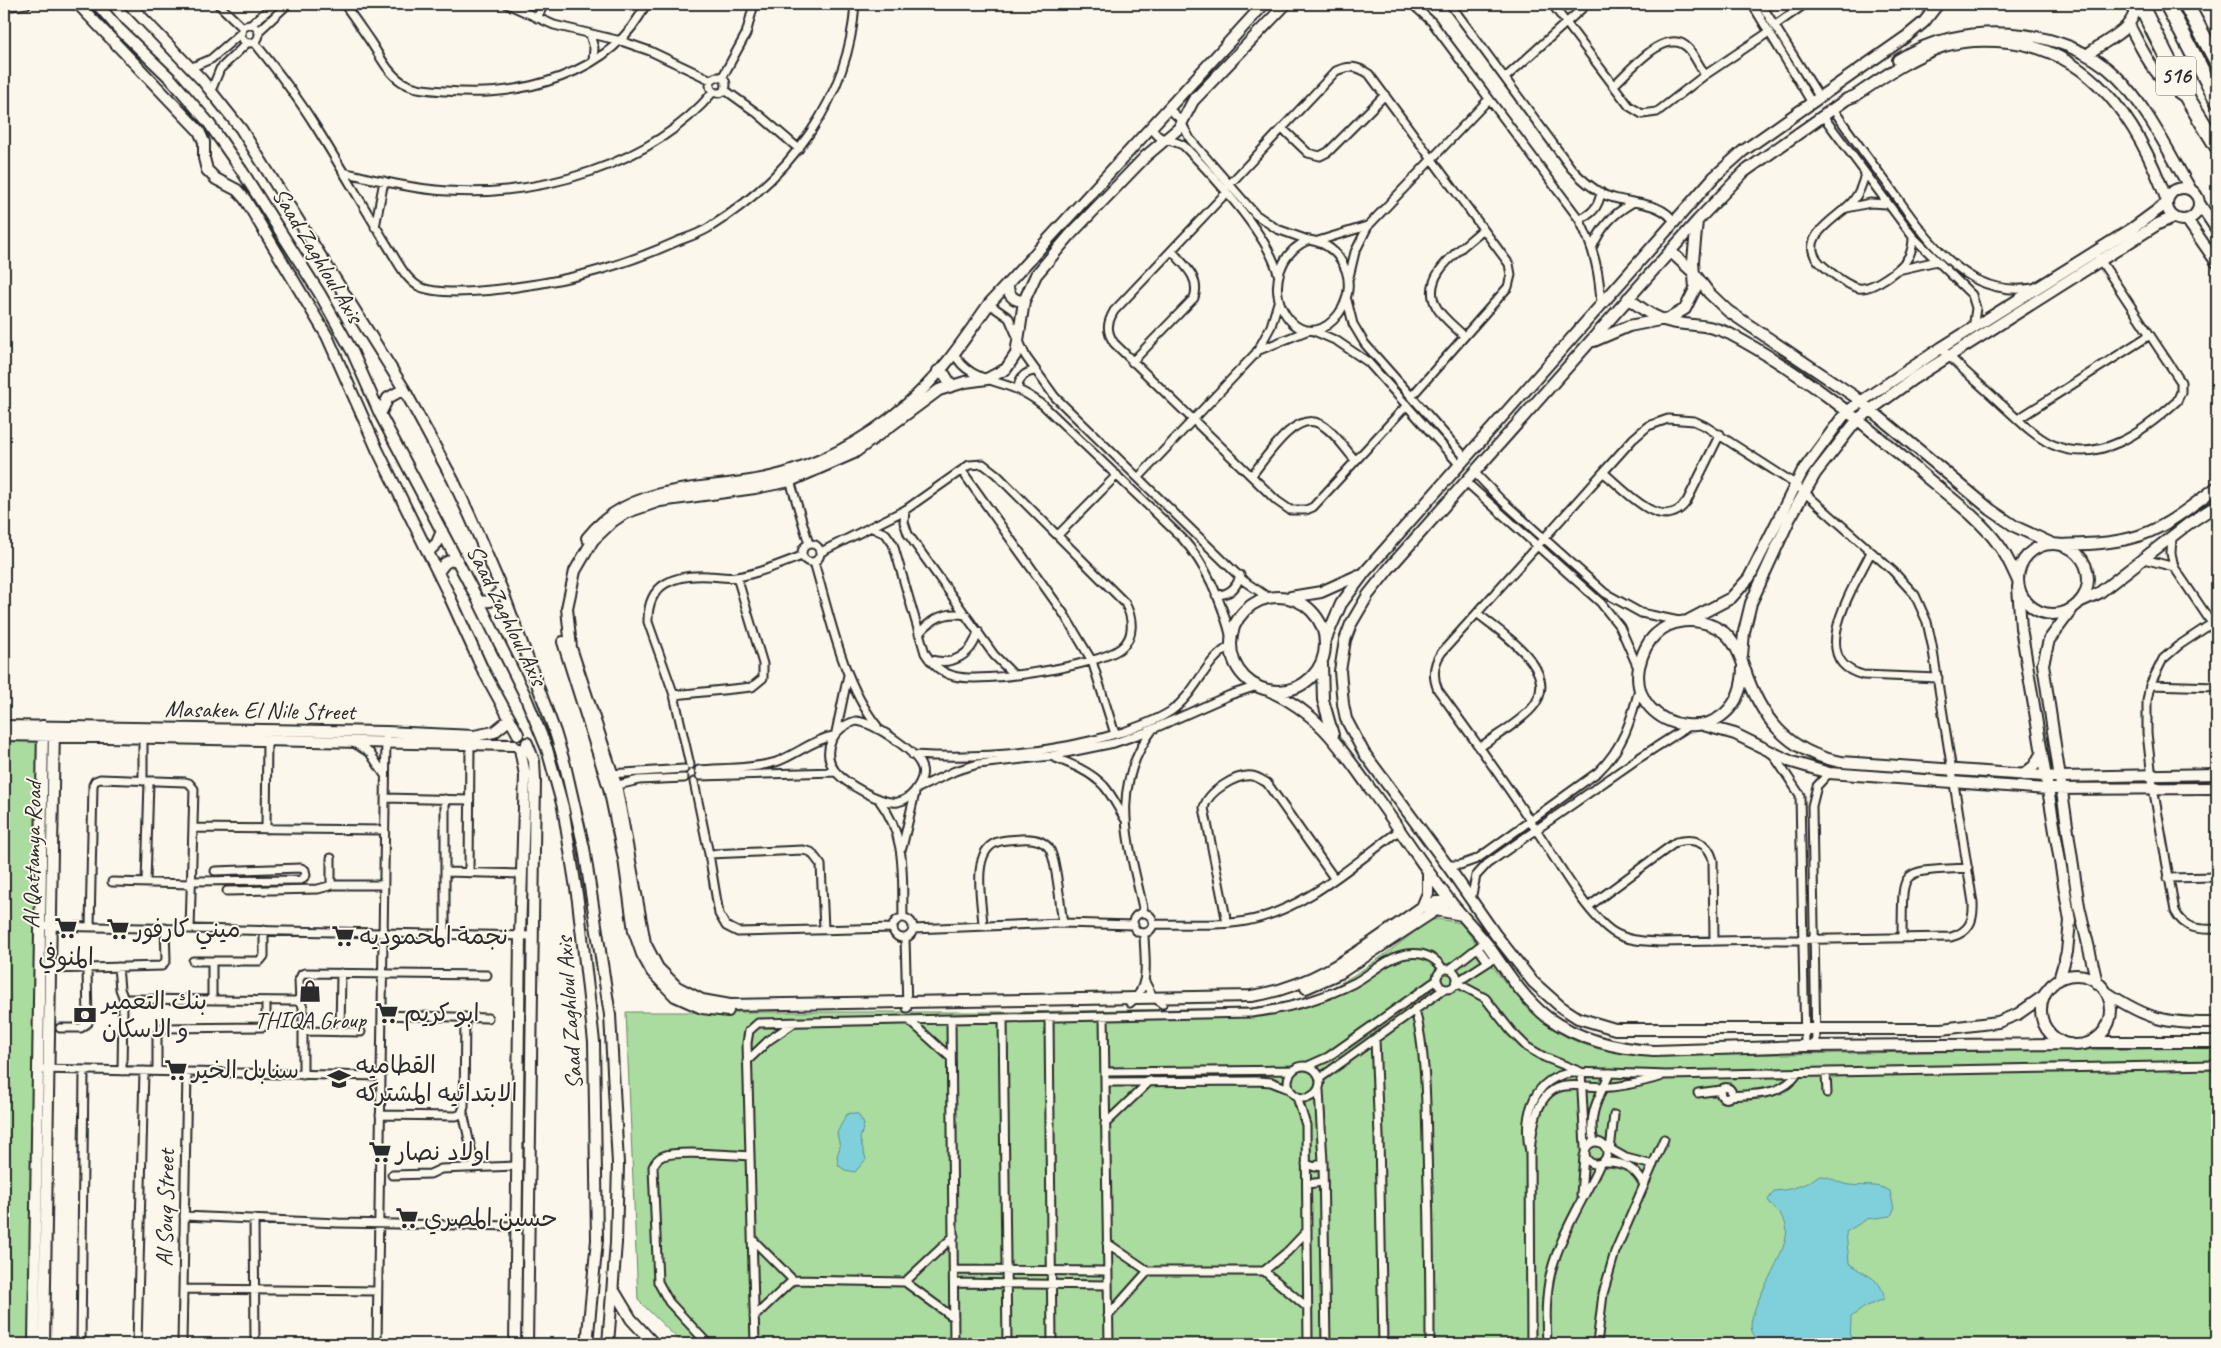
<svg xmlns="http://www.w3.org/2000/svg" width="2221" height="1348" viewBox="0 0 2221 1348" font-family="Caveat,'Playpen Sans Arabic',sans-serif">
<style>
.green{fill:#a9dc9e;stroke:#6a8464}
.water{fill:#80d0db;stroke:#5e8e95}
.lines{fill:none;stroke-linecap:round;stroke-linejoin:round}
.street-casing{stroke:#2b2b2b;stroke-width:11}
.secondary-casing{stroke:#2b2b2b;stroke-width:14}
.highway-casing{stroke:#2b2b2b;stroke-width:18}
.street{stroke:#fbf7ec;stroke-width:7}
.secondary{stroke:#fbf7ec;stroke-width:10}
.highway{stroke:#fbf7ec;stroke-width:14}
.labels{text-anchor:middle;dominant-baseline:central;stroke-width:4;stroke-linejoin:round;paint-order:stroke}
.shield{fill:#fbf7ec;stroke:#696865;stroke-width:1}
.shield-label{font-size:22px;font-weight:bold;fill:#2b2b2b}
.street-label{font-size:24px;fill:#2b2b2b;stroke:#fbf7ec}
.poi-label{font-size:24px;fill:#2b2b2b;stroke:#fbf7ec;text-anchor:start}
</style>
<rect width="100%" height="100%" fill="#fbf7ec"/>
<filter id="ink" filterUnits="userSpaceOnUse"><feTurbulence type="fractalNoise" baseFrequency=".02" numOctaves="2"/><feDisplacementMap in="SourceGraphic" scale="10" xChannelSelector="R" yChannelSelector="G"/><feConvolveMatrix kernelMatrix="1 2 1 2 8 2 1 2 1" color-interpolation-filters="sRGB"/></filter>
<g filter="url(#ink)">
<path class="green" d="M4,735h39l-13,609h-26z
M1438,919l23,4c30,41 68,101 117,119 19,8 40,10 60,14l579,-8v296h-1534l-45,-44 -12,-288h384l242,-4c25,-4 52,-8 75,-18 37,-18 69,-44 102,-69z"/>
<path class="water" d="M850,1113l8,1 6,10 -4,15 6,20 -11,13 -10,-2 -6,-4 -2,-10 3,-9 -3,-14 9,-18z
M1818,1176c10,-1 17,5 26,8 16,4 31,-2 46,7l4,18 -3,7 -24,3 -21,13 3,31c13,12 34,14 35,36l-19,8 -14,10 -1,27h-89c-3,-4 -8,-9 -9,-13 -8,-22 41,-81 34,-106 -3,-9 -13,-17 -18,-25l6,-9c16,-1 31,-5 44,-15z"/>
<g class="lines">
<defs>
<path id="street" d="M218,4l25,24
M344,4c9,12 17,24 26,37 10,15 17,31 32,41 13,8 30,8 44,9 74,7 166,-16 200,-87
M507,4l47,21 67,16 29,10 61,29
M1412,4l20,18 11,15 136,182c15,29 21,55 22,87
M1450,4l121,164c10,11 20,20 34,27 22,10 56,4 70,28
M1552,4l77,102 13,8 15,-2 48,-37 64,-43
M1752,4l60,99
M1761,4l59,94
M4,7l23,-3
M537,18l7,-14
M252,24l23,-20
M241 34a9 9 0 1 1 18 0a9 9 0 1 1-18 0Z
M1774,26l31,-22
M259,31l29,-27
M590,35l4,13 -1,13
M254,42c22,27 44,56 62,85 25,40 48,81 73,121 8,13 16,30 29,38 21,11 81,4 105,0 54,-7 106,-23 155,-45 11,-4 23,-8 32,-14 80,-50 139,-128 145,-223
M190,68l21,-9 30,-26
M710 85a8 8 0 1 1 16 0a8 8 0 1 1-16 0Z
M722,78l24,-44 8,-30
M1505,78l82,-74
M1613,86c17,-15 54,-62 76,-37 6,8 11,18 16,26
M725,90l32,23 42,36
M211,91l9,-22 27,-26
M1169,109l10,9 11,21 65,75 22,15 31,11
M1833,109c18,26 37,52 56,77 24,34 50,74 88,94 17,8 37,11 56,8
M1823,116l90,121 59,58 4,13 -3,21
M1152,127c6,16 20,11 32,19 29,29 85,90 94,128
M1283,129l25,24 12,3 8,-4 57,-57
M343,172c34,8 69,17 104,19 92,6 205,-26 266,-99
M1865,173c-2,10 -5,19 -12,28 -13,16 -58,36 -33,62 9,8 27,23 39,25 14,2 44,-20 50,-32 3,-6 4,-12 4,-19
M1229,185l107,-114c13,-6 21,-5 33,3l140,190 2,11 -3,12 -97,110
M1226,193l-112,118c-7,12 -8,20 0,32l163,158 13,9h16l7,-3 94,-102
M1847,208l23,-5 17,1
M1579,219c13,-4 20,-13 22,-27
M375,227l9,-46
M1309,240c13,2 23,7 31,19 30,42 -29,104 -57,51 -13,-26 -2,-59 26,-70z
M1318,241l49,-15
M1592,248c9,-21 21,-34 40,-45
M1898,270l39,-9
M1349,277l6,-25 13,-26 121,-127
M1347,300l6,24 12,20 100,113
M989,304l20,14 17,39 29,40 189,184 25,17
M1314,331l23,10 31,21 91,102
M1464,336c-9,-9 -21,-18 -27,-28 -19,-33 25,-59 45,-78
M1941,348c19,20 40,37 59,55 16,14 32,32 51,41 47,22 92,-12 126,-43l4,-9v-10l-82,-124
M1257,351l52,-21
M954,353c12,25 38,26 62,36 10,4 19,10 27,16l139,133c26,29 41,67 50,104
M1132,362l62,-64c7,-20 -10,-33 -22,-47
M1018,390c0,-11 6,-18 17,-19
M1668,419l26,2 11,5 90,58 98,87 22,24 12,27 5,23 41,258c1,18 -4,29 -22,34l-290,5c-17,-1 -34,-1 -48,-10 -27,-18 -59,-76 -78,-104 -31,-47 -64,-93 -97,-138 -6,-14 -5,-26 4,-38l191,-213 15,-13z
M2018,419l132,-84
M962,471l102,143 28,47 23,73
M1474,472l26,27 105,94 36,20 38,8
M1604,473c21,17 59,63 83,28l33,-67
M1252,475c14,-17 43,-65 68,-51 14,7 25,25 35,36
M789,477l20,67
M1139,477l118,-125 14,-26 8,-27
M1465,481l136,122 19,24 19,43
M905,510l-1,12 4,12 86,121 20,20
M1058,535l59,-60
M2172,537l-1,16 3,14 43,64
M802 553a9 9 0 1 1 18 0a9 9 0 1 1-18 0Z
M821,552l84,-42 64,-45 14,-1 13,10 129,129c8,15 10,34 -4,45 -22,18 -139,36 -167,28 -13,-3 -22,-12 -29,-23l-32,-109 -7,-10 -16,-7
M1871,552c-15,32 -67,108 -8,123l75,3
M2144,559l30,8
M814,562c16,54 28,119 63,164
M1216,595c13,0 21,-7 24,-20
M1477,613c24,20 87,58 55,95 -14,16 -36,27 -53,40
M2217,620l-39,26 -15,13 -13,26 -3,16v32l6,54 22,124c9,18 24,19 42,18
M919,634c12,-16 27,-23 47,-19
M929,659c22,8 44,-4 49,-28
M2150,685l67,2
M674,695l78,-8 11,-9v-14l-26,-87
M856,721c17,1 61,30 66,47 2,7 -1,13 -4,18 -5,9 -11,14 -20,16 -16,3 -53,-19 -63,-31 -15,-21 -1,-44 21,-50z
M836,732l12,-57
M143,737v44
M354,743l16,10 14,21
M1772,753l28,42 5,251
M913,755c70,4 142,-2 210,-23 17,-6 33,-11 48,-21 26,-18 33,-51 61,-66
M1053,757c18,7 37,14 51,29 8,9 14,22 21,33
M690,765l-16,-70 -26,-73c-1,-39 27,-48 61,-46 8,0 18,3 27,1 20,-2 46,-14 66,-21
M699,770c25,-2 53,-1 77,-8 20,-7 36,-22 57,-26
M610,774l74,-5
M700,776l136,-4
M694,782l15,72 10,60 7,12 12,6 155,-4
M614,786l25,-6 45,-2
M916,789l39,-18 23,-7 73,-8 63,-13 32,-11 84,-37 27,-9
M385,798l84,2
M445,799v135
M879,800c28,37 23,74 24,118
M193,828l191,2
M266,829l1,-89
M902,848l13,-55
M709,854l94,-4 8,2 10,13 3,64
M1447,865h13l17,-6 121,-87c25,-24 33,-51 41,-83
M445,872l76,2
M469,873l1,-128
M2168,878l49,-1
M191,881l110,-1 5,-5 -1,-5 -4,-2 -86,3
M112,882l79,2
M146,883l3,-102
M331,885v-27
M227,891l91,-2 15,-4h51
M1471,899l5,-23 11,-12 152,-106 50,-32
M1588,907l88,-65c17,-4 32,-1 37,18l1,80
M1144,913c-14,-68 -37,-122 9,-184
M1133 923a10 10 0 1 1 20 0a10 10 0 1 1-20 0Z
M893 928a10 10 0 1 1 20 0a10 10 0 1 1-20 0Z
M1227,923l-23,-115c3,-16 32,-34 48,-32 6,1 10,4 15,7l67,95
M1153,924c31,0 63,2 93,-3 59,-11 107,-57 154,-91
M983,925c-1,-22 -12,-71 12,-82 8,-4 18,-3 26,-4 11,-1 21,0 28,9 8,12 11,59 14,75
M47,926l485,10
M90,927l3,-142 2,-4 5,-2 85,3 4,1 5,6 -4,140
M913,929l150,-6 71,2
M1902,937c1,-71 -5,-65 66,-69
M905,938l2,70
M1478,948l10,14
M193,961h67l4,-5v-26
M118,967l2,22 5,13
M1437 979a10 10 0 1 1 20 0a10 10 0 1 1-20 0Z
M50,969l112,-3 4,-6 -1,-32
M1450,969l35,-27
M1145,982l7,13 10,9
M1457,982l39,-25
M1457,983l28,15 26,33 16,16 17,10 37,15 4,76
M212,1000v-39
M300,1002l-1,-22 3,-6 3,-1 182,2
M1130,1003c22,-16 14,-46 14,-70
M1415,1009c11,45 11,91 12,137 2,66 3,132 3,198
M382,1015l106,3
M1104,1016l5,328
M1049,1017l3,327
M1003,1018l4,326
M951,1019l3,325
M910,1021l41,37
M60,1028h21l7,-5 -1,-55
M303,1031l58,1
M340,1032l1,-59
M1375,1039l4,97 4,208
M1816,1046l-4,-240 5,-20 12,-13
M747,1061l22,-21 25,-17
M1288 1082a16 16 0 1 1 32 0a16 16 0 1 1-32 0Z
M1308,1066l20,-9 109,-77
M38,1069l343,7
M122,1071l1,-65 6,-7 167,2 5,2 2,4v68
M157,1071v-36l5,-7 101,-1 3,-4v-22
M1105,1072l188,-2
M1826,1073l1,20
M1320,1078l124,-89
M1105,1082l153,-1 13,1 18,7
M1720.5 1093a5.5 5.5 0 1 1 11 0a5.5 5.5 0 1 1-11 0Z
M1319,1090l4,72 3,182
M1698,1093l23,-3
M1731,1096c25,-2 51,0 67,-23
M1297,1097l9,28 2,219
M463,1112l12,56
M380,1115l76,1 5,-2 3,-7 1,-90
M1105,1124l45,-43
M1585 1153a11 11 0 1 1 22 0a11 11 0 1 1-22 0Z
M1594,1142c-7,-27 5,-45 16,-69
M1605,1146l21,12 27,7
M1610,1150l4,-35
M1530,1152c-7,-31 0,-69 35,-78 15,-3 31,-1 46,-1 18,1 36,1 54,2l552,-10
M1603,1162c17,-1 32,5 40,21
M1306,1164l9,3 8,-5
M392,1175l38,-1 11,-5 76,-3
M1307,1184l16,-2
M1581,1195l3,-39
M184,1216l154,7 183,3
M254,1219l1,125
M753,1240l40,40 112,2 49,36
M1107,1243l41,28h116l23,-19 20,-21
M954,1270l154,1
M1264,1271l44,37
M905,1282l49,-46
M954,1283l154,2
M183,1289l194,2
M1108,1316l40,-45
M754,1317l39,-37
M81,1344l3,-274
M137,1344l7,-273
M182,1344l5,-272
M377,1344l9,-605
M708,1344l-39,-42 -11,-20 -5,-115c2,-5 5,-9 10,-11 15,-6 69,-1 87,0
M755,1344l-8,-301 2,-12 9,-8 493,-10c35,-4 71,-14 103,-30 17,-9 33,-26 53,-29 16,-2 28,3 36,15
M1531,1344l-1,-192c2,-23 6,-63 35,-66 15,-2 31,2 46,1 16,-1 33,-6 49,-10
M1547,1344c-1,-24 -2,-48 4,-72 10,-39 33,-73 49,-108
M1597,1344l6,-50 12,-42 49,-113"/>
<path id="secondary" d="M78,4l121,127 5,11v16l3,12 9,9 21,11 8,9 82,137 50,113 70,142 35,77 36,66
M97,4l21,24 53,51 37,43 34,49 78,123 32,57 28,63 99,188 45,91 23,56 16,58 15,94 16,141 3,198 -10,104
M129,4l73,76 39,49 163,260 49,91 17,36 32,74 53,142 10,33 19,83 26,167 8,149 -2,79 -8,101
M1286,4l-93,97 -14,27 -33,28 -76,79 -34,40 -12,26 -8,53 -10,15 -19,10 -22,3 -26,8 -85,63 -64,28 -35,7 -95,13 -35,12 -12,8 -20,19 -18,31 -8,37 4,40 45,137 29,158 13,25 19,19 25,13 28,5 521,-9c69,-10 116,-51 171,-89l14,-5h15
M2129,25c19,35 24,52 59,74
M2088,54c18,-15 47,-23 48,-50
M1898,60c61,-40 165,-36 219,17 29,28 53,78 74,113
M2167 204a16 16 0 1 1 32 0a16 16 0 1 1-32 0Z
M2199,203l18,27
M2187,220l30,43
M1670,251l24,22 15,20 19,18 126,85 137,114 25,17 37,17
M1008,283c-1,11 5,18 16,18
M1628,298c14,11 26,20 43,24 21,4 39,2 59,12 72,38 135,90 196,143 25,21 53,41 72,67 9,11 14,24 20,37
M1594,341l35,-15 41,-8 15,-9 10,-20 -2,-28 4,-40
M938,371l7,4 6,10
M380,414l8,-16 16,-9
M587,538c49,-62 131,-44 199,-65 49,-15 96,-44 132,-79 28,-26 49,-59 71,-90l275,-300
M2018 579a35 35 0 1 1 70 0a35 35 0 1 1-70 0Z
M2061,545c23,-1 47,-1 70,-7 33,-8 59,-31 86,-51
M428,552l9,-9 5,-12
M438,572l7,-9 11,-5
M2018,587l3,41 49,293 -3,31 -8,28
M1231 644a47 47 0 1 1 94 0a47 47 0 1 1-94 0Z
M1291,597l30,-5 38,-17
M479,602l11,-1 12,-11
M2079,602l20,-9 89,-69 29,-19
M2072,609l-23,31 -6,24 36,242 18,77
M1689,620l42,-22 18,-20 53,-106 45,-61 94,-63 192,-120 34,-25
M1325,641l16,-37 24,-32 349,-395 29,-26 164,-115 17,-14 14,-18
M563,642l46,146 15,71 10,72 8,23 10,18 23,24 27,12 26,3
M1742,656l2,-24 7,-29 39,-85 25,-44 43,-55 55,-40 245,-155 16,-7
M1322,664l1,36 10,35
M1743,666c0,89 -116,68 -104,1 3,-13 8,-25 17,-33 16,-15 38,-16 57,-8 18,7 25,24 31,41 16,50 43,85 97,95l218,15 158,-3
M1270,691c50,23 70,56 101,99 27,36 51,75 79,111 12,15 25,28 37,43 18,25 35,53 60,73 30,22 70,32 107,34l151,-5 265,-2
M1703,725l32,9 57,28 37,11 218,16 170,-1
M4,726l382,6 88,4 20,-4 16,-13
M4,735l509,10
M2023,775l11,-9 7,-12
M1422,907l6,-14v-22
M2041 1010a35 35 0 1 1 70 0a35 35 0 1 1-70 0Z
M1306,988l34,-15 96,-63 26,5
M2106,992c42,28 61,32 111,31
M2045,995l-27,19 -20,8 -56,7h-327l-37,-11 -17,-11 -28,-25 -38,-48 -48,-69 -83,-112 -18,-34 -3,-15 -3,-33 5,-31 6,-16 17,-29 23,-29 307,-346 46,-48 103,-73 8,-3c28,-19 56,-39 89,-50 17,-5 35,-6 53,-5 92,4 142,81 170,160
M2091,1042h126
M613,1289l18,30 23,25
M34,1344l9,-618
M44,1344l10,-617
M515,1344l5,-408 5,-161 -5,-26
M527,1344l8,-564 -1,-19 -7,-18"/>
<path id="highway" d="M2140,4l48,95 29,47
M2167,4l50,96
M2186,4l31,58"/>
</defs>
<use href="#street" class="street-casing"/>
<use href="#secondary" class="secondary-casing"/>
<use href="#highway" class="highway-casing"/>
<use href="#street" class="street"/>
<use href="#secondary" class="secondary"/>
<use href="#highway" class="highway"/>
</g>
</g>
<defs>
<symbol id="supermarket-bare" viewBox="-9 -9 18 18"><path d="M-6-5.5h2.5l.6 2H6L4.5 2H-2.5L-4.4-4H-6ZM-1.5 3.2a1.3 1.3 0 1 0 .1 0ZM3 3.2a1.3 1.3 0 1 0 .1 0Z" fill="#2b2b2b" stroke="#fbf7ec" stroke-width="2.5" paint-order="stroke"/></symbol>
<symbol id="shop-bare" viewBox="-9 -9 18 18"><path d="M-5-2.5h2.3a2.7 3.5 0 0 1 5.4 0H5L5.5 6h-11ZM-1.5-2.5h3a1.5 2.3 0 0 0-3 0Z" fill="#2b2b2b" stroke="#fbf7ec" stroke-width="2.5" paint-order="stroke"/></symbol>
<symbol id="bank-bare" viewBox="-9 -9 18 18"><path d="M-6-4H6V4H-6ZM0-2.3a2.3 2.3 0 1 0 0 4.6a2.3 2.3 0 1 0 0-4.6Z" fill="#2b2b2b" stroke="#fbf7ec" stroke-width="2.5" paint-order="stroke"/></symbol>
<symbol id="school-bare" viewBox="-9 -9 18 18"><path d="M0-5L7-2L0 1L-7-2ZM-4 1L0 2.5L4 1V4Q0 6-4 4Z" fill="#2b2b2b" stroke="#fbf7ec" stroke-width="2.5" paint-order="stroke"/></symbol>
</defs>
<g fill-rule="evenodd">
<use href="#supermarket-bare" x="50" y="912" width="32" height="32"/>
<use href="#supermarket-bare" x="102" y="913" width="32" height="32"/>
<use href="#supermarket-bare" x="327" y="920" width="32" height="32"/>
<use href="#shop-bare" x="294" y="975" width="32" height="32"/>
<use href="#supermarket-bare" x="371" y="997" width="32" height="32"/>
<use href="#bank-bare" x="69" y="999" width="32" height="32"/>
<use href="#supermarket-bare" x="160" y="1054" width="32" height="32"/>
<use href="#school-bare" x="323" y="1063" width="32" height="32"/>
<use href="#supermarket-bare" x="364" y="1136" width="32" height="32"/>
<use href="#supermarket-bare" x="391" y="1202" width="32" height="32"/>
</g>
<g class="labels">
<rect class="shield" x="2156" y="56.5" width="40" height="39" rx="4"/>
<g class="shield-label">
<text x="2176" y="76">516</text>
</g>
<g class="street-label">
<text transform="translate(318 255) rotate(59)">Saad Zaghloul Axis</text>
<text transform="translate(507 615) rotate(64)">Saad Zaghloul Axis</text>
<text transform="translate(260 710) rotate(1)">Masaken El Nile Street</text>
<text transform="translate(32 855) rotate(-89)">Al Qattamya Road</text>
<text transform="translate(569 1013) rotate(-94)">Saad Zaghloul Axis</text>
<text transform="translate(165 1208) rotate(-89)">Al Souq Street</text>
</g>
<g class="poi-label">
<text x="134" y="929">ميني كارفور</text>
<text x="359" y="936">نجمة المحموديه</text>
<text x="66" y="957" text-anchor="middle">المنوفي</text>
<text x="102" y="1001">بنك التعمير<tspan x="102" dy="28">و الاسكان</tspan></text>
<text x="404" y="1013">ابو كريم</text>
<text x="310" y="1020" text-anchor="middle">THIQA Group</text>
<text x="356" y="1065">القطاميه<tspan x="356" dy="28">الابتدائيه المشتركه</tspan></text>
<text x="192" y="1070">سنابل الخير</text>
<text x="396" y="1152">اولاد نصار</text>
<text x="424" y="1218">حسين المصري</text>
</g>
</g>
<rect width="2221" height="1348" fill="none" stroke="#fbf7ec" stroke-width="20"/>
<rect x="10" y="10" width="2201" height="1328" fill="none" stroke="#2b2b2b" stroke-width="2" filter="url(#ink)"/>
</svg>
